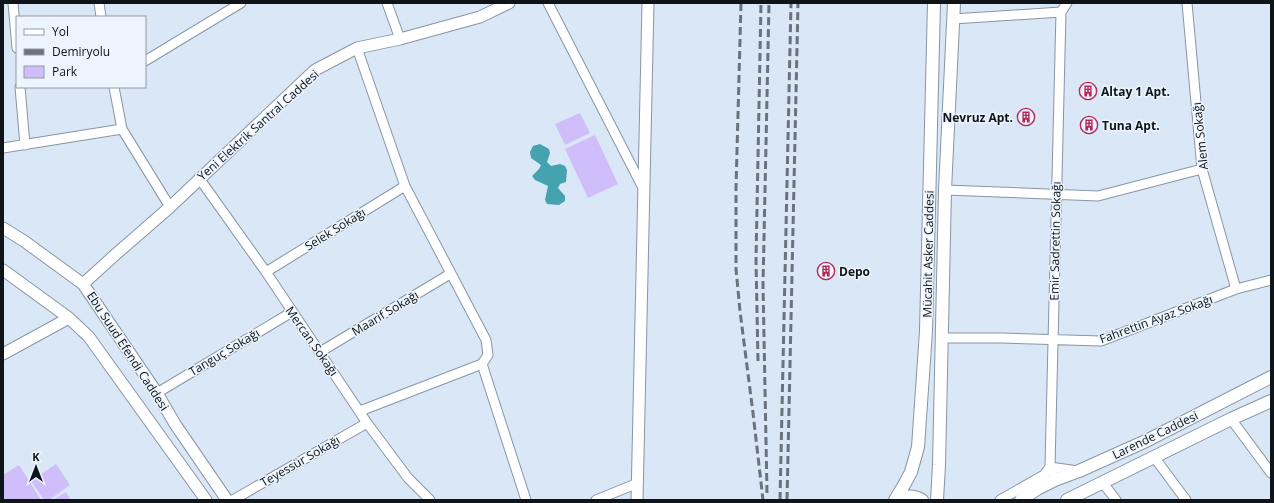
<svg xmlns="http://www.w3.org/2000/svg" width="1274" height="503" viewBox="0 0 1274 503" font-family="'Open Sans',sans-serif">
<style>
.green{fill:#d0befa}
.water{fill:#45a3af}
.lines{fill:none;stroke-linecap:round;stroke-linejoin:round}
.minor-casing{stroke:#8995a4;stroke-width:11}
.tertiary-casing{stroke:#8995a4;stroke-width:13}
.secondary-casing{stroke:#8995a4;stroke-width:14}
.minor{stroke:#fff;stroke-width:9}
.tertiary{stroke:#fff;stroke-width:11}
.secondary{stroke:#fff;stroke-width:12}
.rail{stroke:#6a727c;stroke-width:3;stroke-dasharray:8 4;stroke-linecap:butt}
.labels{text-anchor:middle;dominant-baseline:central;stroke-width:3;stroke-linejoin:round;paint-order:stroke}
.poi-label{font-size:12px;font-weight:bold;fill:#0f1419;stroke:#ecf4fd;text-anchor:start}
.street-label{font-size:12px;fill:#0f1419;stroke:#ecf4fd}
</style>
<rect width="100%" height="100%" fill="#dae7f7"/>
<path class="green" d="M580,113l10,20 -25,12 -10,-21z
M595,135l23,49 -30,14 -23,-49z
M56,464l14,21 -21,15h-5l-13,-19z
M19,465l22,35h-38v-25z
M66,492l5,8h-18z"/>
<path class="water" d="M540,144l9,5 1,4 -3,9 4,4 9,-2 5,2 2,4 -1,12 -6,2 -2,4 7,8v5l-6,4 -12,-1 -2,-4 3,-14 -13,-6 -3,-4 7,-7 2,-4 -10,-7 -1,-6 3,-6z"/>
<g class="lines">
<defs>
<path id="minor" d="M13,3l4,45
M99,3l2,14
M387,3l13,36
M548,3l95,185
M1187,3l15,166 34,120
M953,19l108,-7
M357,48l48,138 81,154 2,15 -6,9 -122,47
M145,61l96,-58
M20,87l5,58
M114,87l8,42 48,78
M3,148l119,-19
M199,178l67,94 101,151 41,55 22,22
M945,190l153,6 104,-27
M266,272l139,-86
M942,338h60l99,3 135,-52 35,-9
M320,352l130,-78
M482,364l44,136
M157,393l135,-81
M1231,419l40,54
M1154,457l32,43
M1055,480l-5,-13 11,-455 6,-9
M1103,483l13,17
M233,500l134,-77
M596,500l42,-17
M1000,500l44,-25 6,-8 28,4"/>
<path id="tertiary" d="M3,228l21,13 59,43 74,109 18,31 52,76
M3,270l66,48 20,19 117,163
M83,284l33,-30 54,-47 145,-137 42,-22 43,-9 80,-22 29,-14
M3,354l66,-36
M637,500l11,-497"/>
<path id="secondary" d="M895,500l9,-15 7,-13 7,-25 8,-116 8,-328
M895,500c11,-4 17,-5 27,0
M937,500l2,-35 6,-275 9,-187
M1021,500l16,-11 18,-9 24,-9 67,-30 125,-64
M1067,500l164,-81 40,-18"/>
</defs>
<use href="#minor" class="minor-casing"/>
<use href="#tertiary" class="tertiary-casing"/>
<use href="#secondary" class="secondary-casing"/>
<use href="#minor" class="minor"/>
<use href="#tertiary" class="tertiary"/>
<use href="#secondary" class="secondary"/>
<path class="rail" d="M741,3l-5,185v81l4,42 13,102 10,87
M758,361l-2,-101 5,-257
M767,493l-4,-208 6,-282
M780,500l11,-497
M787,500l11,-497"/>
</g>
<defs>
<symbol id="building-ring" viewBox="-11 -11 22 22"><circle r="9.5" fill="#ecf4fd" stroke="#b72756" stroke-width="1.5"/><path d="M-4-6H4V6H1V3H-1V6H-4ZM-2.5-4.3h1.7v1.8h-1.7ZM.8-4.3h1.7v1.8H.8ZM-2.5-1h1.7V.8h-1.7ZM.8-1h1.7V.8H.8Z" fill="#b72756"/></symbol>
</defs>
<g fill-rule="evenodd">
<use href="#building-ring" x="1078" y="81" width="20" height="20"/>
<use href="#building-ring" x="1016" y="107" width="20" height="20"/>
<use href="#building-ring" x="1079" y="115" width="20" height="20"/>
<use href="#building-ring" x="816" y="261" width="20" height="20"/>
</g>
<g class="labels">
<g class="poi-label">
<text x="1101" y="91">Altay 1 Apt.</text>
<text x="1013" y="117" text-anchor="end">Nevruz Apt.</text>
<text x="1102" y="125">Tuna Apt.</text>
<text x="839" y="271">Depo</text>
</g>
<g class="street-label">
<text transform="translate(258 125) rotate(-42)">Yeni Elektrik Santral Caddesi</text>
<text transform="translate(1200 136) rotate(-96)">Alem Sokağı</text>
<text transform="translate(335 229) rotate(-32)">Selek Sokağı</text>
<text transform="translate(1055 241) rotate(-89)">Emir Sadrettin Sokağı</text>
<text transform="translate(928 254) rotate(-89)">Mücahit Asker Caddesi</text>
<text transform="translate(385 313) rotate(-31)">Maarif Sokağı</text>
<text transform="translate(1156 319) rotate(-20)">Fahrettin Ayaz Sokağı</text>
<text transform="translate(312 341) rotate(55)">Mercan Sokağı</text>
<text transform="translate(128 351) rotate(57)">Ebu Suud Efendi Caddesi</text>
<text transform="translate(224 352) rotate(-31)">Tanguç Sokağı</text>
<text transform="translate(1155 435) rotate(-26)">Larende Caddesi</text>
<text transform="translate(300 461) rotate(-30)">Teyessür Sokağı</text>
</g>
</g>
<rect width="1274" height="503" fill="none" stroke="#0f1419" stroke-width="8"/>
<rect x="16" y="16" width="130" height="72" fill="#ecf4fd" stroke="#949aa2"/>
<rect x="24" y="29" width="20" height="6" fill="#ffffff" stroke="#949aa2"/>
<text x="52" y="36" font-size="12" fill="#0f1419">Yol</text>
<rect x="24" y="49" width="20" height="6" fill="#6a727c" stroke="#949aa2"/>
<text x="52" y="56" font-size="12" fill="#0f1419">Demiryolu</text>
<rect x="24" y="66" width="20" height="12" fill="#d0befa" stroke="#949aa2"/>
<text x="52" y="76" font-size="12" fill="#0f1419">Park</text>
<g transform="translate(36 467)" stroke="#ecf4fd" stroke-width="3" paint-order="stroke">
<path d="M0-3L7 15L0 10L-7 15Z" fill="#0f1419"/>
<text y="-6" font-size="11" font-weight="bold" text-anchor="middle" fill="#0f1419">K</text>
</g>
</svg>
